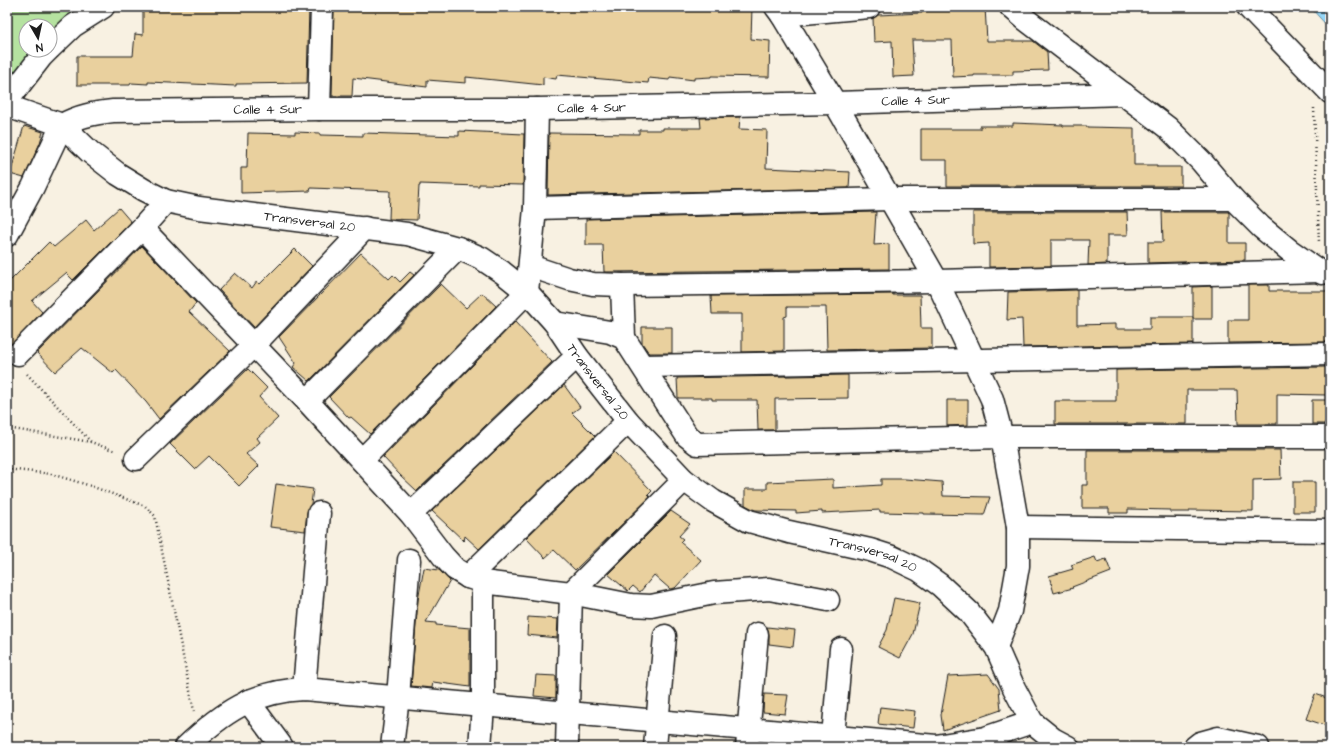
<svg xmlns="http://www.w3.org/2000/svg" width="1337" height="754" viewBox="0 0 1337 754" font-family="'Architects Daughter',sans-serif">
<style>
.green{fill:#b5e2a0;stroke:#687f5e}
.water{fill:#95d6f7;stroke:#658c9f}
.building{fill:#e9d09e;stroke:#1c1c1c}
.lines{fill:none;stroke-linecap:round;stroke-linejoin:round}
.minor-casing{stroke:#1c1c1c;stroke-width:25}
.major-casing{stroke:#1c1c1c;stroke-width:25}
.path{stroke:#1c1c1c;stroke-width:2.5;stroke-dasharray:1 3;stroke-linecap:butt}
.minor{stroke:#fff;stroke-width:22}
.major{stroke:#fff;stroke-width:22}
.labels{text-anchor:middle;dominant-baseline:central;stroke-width:3.5;stroke-linejoin:round;paint-order:stroke}
.street-label{font-size:13px;fill:#1c1c1c;stroke:#fff}
</style>
<rect width="100%" height="100%" fill="#f8f1e2"/>
<filter id="ink" filterUnits="userSpaceOnUse"><feTurbulence type="fractalNoise" baseFrequency=".025" numOctaves="2"/><feDisplacementMap in="SourceGraphic" scale="8" xChannelSelector="R" yChannelSelector="G"/><feConvolveMatrix kernelMatrix="1 2 1 2 8 2 1 2 1" color-interpolation-filters="sRGB"/></filter>
<g filter="url(#ink)">
<path class="green" d="M7,7h84l-41,35v-16h-24v24h16l-33,32 -2,-1z"/>
<path class="water" d="M1310,7h20v22z"/>
<path class="building" d="M143,7h166l-2,76 -71,1v2l-88,-4v2l-17,-1 -1,2h-53v-29h56l2,-22 8,1z
M334,7h418l-1,32 19,2 -1,36 -58,-1v1l-17,1v2l-24,-3 -1,3 -20,-2 -1,5 -91,-8 -1,4 -13,-2v8l-77,-8v6l-39,-3v7l-74,-9 -1,18h-20z
M985,7l2,34h46l14,11 1,18 -35,1v4h-39v1l-21,1 -1,-37h-40l2,36 -21,1 -1,-36 -18,1 -1,-24 5,-3 44,-2v-5z
M740,117l-1,12 28,1 -1,38 84,4 -1,16 -301,7 1,-62 90,1v-4h24v-2h38l-1,-10z
M1013,123l50,2v1h24v1l47,1v37h23v2h24v19h-234v-26h-26v-31h59v-3h33z
M24,126l19,6 -3,11 -16,35 -14,-4z
M459,131l65,3 -1,51 -44,-1v2l-59,-2v2h-1l-2,34 -28,-1 1,-28 -79,-3 -1,3 -69,2v-25h6l1,-35 47,1v-2l25,1v2l43,1v-3l96,3z
M119,208l12,14 -58,58 -7,-7 -34,28 10,11 -35,37v-65l42,-42 5,5 32,-27 8,10z
M876,212l-2,33 15,-1v25l-285,3 -1,-27h-17v-26z
M973,212h154l1,23h-21v29l-19,1 1,-25h-38v26l-62,1v-24l-16,1z
M1162,212h66l1,1v30h16v17l-97,3v-21h15z
M142,246l54,57 -7,9 41,39 -71,68 -13,-17 -30,-32 -3,3 -31,-25 -27,24 -18,-19z
M295,249l17,17 -58,61 -35,-37 16,-17 17,15 5,-7 3,3z
M361,253l28,26 4,-4 7,7 10,-10 4,3 -105,106 -16,-14 3,-4 -17,-26z
M441,284l25,24 16,-15 14,13 -126,128 -19,-17 -2,1 -20,-21z
M1248,285h21v6h61l-1,51 -101,1v-23h20z
M1212,286v33h-19v-32z
M1077,290v35l38,-1v5h35v-12h43v27l-170,3 -1,-28 -15,1 1,-28z
M893,294v1h27l1,33h11v20l-105,2 -1,-43h-39v9l-3,1v34l-42,1v-38h-30l-1,-18z
M515,322l37,40 -135,129 -17,-16 -17,-18z
M642,327h30v26h-23l-7,-10z
M1327,367v28l-50,-1v30h-39l-1,-34h-50v34h-132v-23h61v-31z
M248,369l19,19 -8,9 19,21 -21,20 3,4 -14,12 13,12 -20,20 -30,-30 -14,13 -25,-25z
M848,375v23l-73,1v31h-17l-1,-30h-45v-2h-34l-1,-20z
M564,385l16,22 -8,6 23,23 -116,113 -14,-13 -1,5 -32,-30z
M947,400h21v25l-21,1z
M1312,400h17v24h-17z
M1087,450h193l1,29 -28,1v31l-63,-1v2h-20v-2l-42,-1v4h-19v-5h-27v-23h5z
M614,452l38,39 -4,4 2,2 -75,73 -21,-20 -9,8 -19,-20z
M833,479v9l48,-3v-6h24l37,3 1,14 47,1 -6,18 -60,-1v-1l-44,-1v-2l-58,3v-2l-26,2v-2l-41,-1 -10,-5v-16h22v-7z
M1293,482h22v30h-22z
M276,484l37,5 -2,15 -4,8 -2,19 -35,-4z
M671,511l19,13 -11,12 4,3 -3,3 21,18 -26,28 -5,1 -16,-14 -14,17 -7,-6 -5,5 -20,-17z
M1095,557l2,5 9,-3 5,13 -39,15 1,1 -19,5 -5,-17 24,-7 -2,-4z
M424,568l15,2 11,11 -24,41 10,1v2l34,3v59l-37,-5 -1,6 -21,-2 7,-86z
M894,598l26,5 -7,31 -13,24 -22,-11 9,-17z
M528,617l30,2 -1,19 -30,-3z
M767,627l28,3 -2,17 -24,-3v-9z
M988,674l11,15 2,21 -58,20 -2,-15 7,-39z
M536,675l20,1v22l-22,-2z
M764,694l24,1 -3,19 -22,-2z
M1315,694l15,5v28l-24,-8z
M880,707l35,4 -2,17 -35,-4z"/>
<g class="lines">
<defs>
<g id="minor">
<path d="M776,7l6,8 53,88 102,178 55,118 10,38 16,90v39l-8,45 -14,36"/>
<path d="M1011,7l14,12 143,109 33,33 32,38 28,28 28,23 33,23"/>
<path d="M782,15l87,-8"/>
<path d="M50,48l23,-22 30,-19"/>
<path d="M7,101l34,-44 7,-7"/>
<path id="s1" d="M7,106l55,19 28,27 28,22 26,16 22,11 33,7 208,26 51,14 23,10 21,14 25,20 28,31 22,33 51,65 56,59 29,21 36,20 40,11 81,18 22,7 27,13 21,15 29,27 27,35 18,41 18,34 21,17 15,8"/>
<path d="M319,109l3,-102"/>
<path id="s2" d="M62,125c16,-9 32,-12 51,-14l206,-2h218l298,-6 289,-9"/>
<path d="M535,208l355,-9h343"/>
<path d="M142,228l165,173 104,113 32,42 12,13 13,8 15,5 88,11 60,12 20,1 63,-13 55,-4 59,11"/>
<path d="M7,235l26,-48 29,-62"/>
<path d="M530,266l39,13 24,5 29,1 315,-4 383,-10"/>
<path d="M622,285l2,53"/>
<path d="M555,323l55,9 14,6 63,98 10,8 305,-7h328"/>
<path d="M18,354l124,-126 24,-27"/>
<path d="M643,366l687,-12"/>
<path d="M307,401l151,-153"/>
<path d="M136,459l118,-114 111,-117"/>
<path d="M362,460l165,-168 8,-84 2,-99"/>
<path d="M411,514l166,-158"/>
<path d="M1018,527l312,4"/>
<path d="M468,577l160,-156"/>
<path d="M304,689l15,-176"/>
<path d="M248,701l34,46"/>
<path d="M186,747c36,-34 67,-56 118,-58l632,57 49,-8 47,-16"/>
<path d="M392,747l6,-50 11,-137"/>
<path d="M480,747l3,-41v-124"/>
<path d="M567,747l4,-154 113,-113"/>
<path d="M655,747l10,-111"/>
<path d="M747,747l10,-113"/>
<path d="M832,747l9,-98"/>
<path d="M1195,747l5,-4 18,-5 40,9"/>
</g>
<path id="major" d="M1248,7l82,85"/>
</defs>
<use href="#minor" class="minor-casing"/>
<use href="#major" class="major-casing"/>
<path class="path" d="M1314,108l5,135
M27,374l64,68
M7,428l84,14 24,9
M7,469l44,5 37,11 57,21 10,10 39,195"/>
<use href="#minor" class="minor"/>
<use href="#major" class="major"/>
</g>
</g>
<g class="labels">
<g class="street-label">
<text stroke="none"><textPath href="#s2" startOffset="856">Calle 4 Sur</textPath></text>
<text stroke="none"><textPath href="#s2" startOffset="532">Calle 4 Sur</textPath></text>
<text stroke="none"><textPath href="#s2" startOffset="208">Calle 4 Sur</textPath></text>
<text stroke="none"><textPath href="#s1" startOffset="333">Transversal 20</textPath></text>
<text stroke="none"><textPath href="#s1" startOffset="681">Transversal 20</textPath></text>
<text stroke="none"><textPath href="#s1" startOffset="1017">Transversal 20</textPath></text>
</g>
</g>
<rect width="1337" height="754" fill="none" stroke="#fff" stroke-width="24"/>
<rect x="12" y="12" width="1313" height="730" fill="none" stroke="#1c1c1c" stroke-width="1.5" filter="url(#ink)"/>
<g transform="translate(38 38) rotate(171)"><circle r="19" fill="#ffffff" stroke="#a4a4a4"/>
<path d="M0-3L7 15L0 10L-7 15Z" fill="#1c1c1c"/>
<text y="-6" font-size="11" font-weight="bold" text-anchor="middle" fill="#1c1c1c">N</text>
</g>
</svg>
